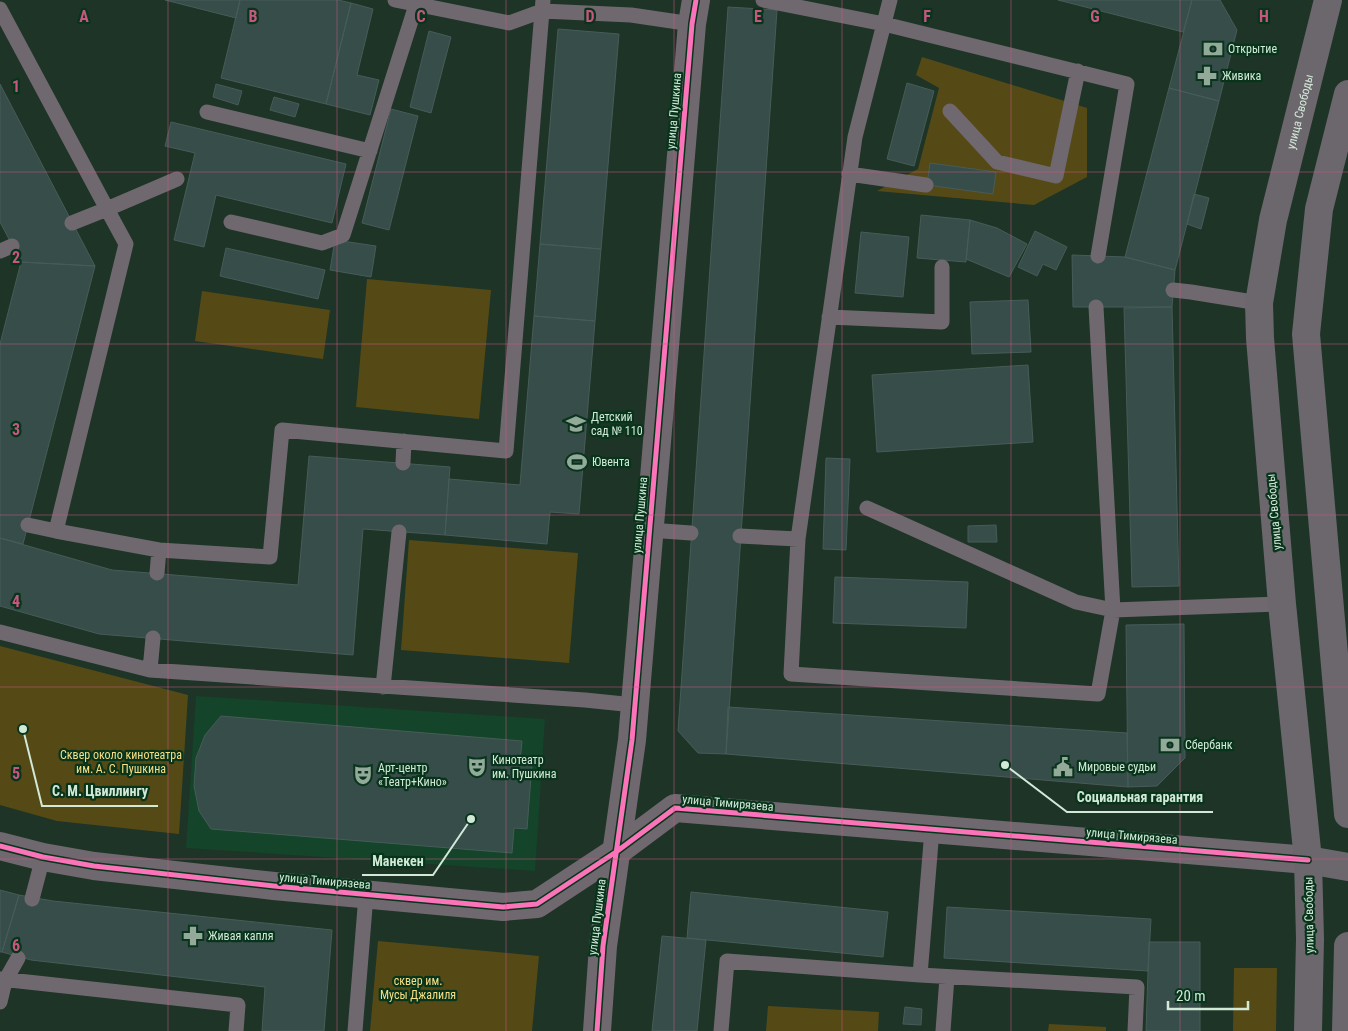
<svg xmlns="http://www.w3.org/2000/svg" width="1348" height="1031" viewBox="0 0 1348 1031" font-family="'Roboto Condensed',sans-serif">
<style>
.built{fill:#144429}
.green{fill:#554a16}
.building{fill:#364d49;stroke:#475c58}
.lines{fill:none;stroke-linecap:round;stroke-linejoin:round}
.service{stroke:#70686f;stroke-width:15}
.minor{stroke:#70686f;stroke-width:28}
.tertiary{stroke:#70686f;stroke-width:28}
.primary{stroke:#6b676d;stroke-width:28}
.cycleway-casing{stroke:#08341b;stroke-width:8}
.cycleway{stroke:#fb73b8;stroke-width:5}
.grid{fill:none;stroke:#c75780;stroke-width:1;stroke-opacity:0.55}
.labels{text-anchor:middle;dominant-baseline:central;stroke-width:4.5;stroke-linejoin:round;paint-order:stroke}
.poi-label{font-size:12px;fill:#d2e9d8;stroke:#08341b;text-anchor:start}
.street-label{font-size:12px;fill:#d2e9d8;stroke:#08341b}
.park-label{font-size:12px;fill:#f9df84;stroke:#08341b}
.grid-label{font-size:16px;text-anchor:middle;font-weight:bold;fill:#c75780;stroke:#08341b;stroke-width:4.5;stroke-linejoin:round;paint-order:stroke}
.leader{fill:none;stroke:#d2e9d8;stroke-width:2}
.callout-dot{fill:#d2e9d8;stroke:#08341b;stroke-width:2}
.callout-label{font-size:14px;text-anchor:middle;font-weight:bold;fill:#d2e9d8;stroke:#08341b;stroke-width:4.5;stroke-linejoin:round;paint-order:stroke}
</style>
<rect width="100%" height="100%" fill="#1e3427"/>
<path class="built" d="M196,696l349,23 -10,152 -349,-23z"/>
<path class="green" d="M922,57l165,51v69l-53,28 -157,-14 41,-22 21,-81 -23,-13z
M367,279l124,11 -12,129 -123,-12z
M202,291l128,19 -7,49 -128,-18z
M409,540l169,13 -9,110 -168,-13z
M0,646l188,49 -9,139 -122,-13 -57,-16z
M378,941l161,15 -7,75h-162z
M1234,968h43l-1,63h-43z
M768,1006l111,6 -1,19h-112z
M1049,1024l57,3v4h-58z"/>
<path class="building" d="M165,0h75l-4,18z
M240,0h98l13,3 -25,101 -105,-26z
M1058,0h134l-9,32z
M1192,0h28l17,30 -18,71 -50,-13z
M351,3l22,6 -16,66 22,5 -9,35 -44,-11z
M728,7l49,3 -51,744 -28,-1 -20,-22z
M558,29l61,5 -18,215 -61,-5z
M429,31l22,6 -20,76 -21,-6z
M907,83l27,8 -20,75 -27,-7z
M0,84l95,182 -74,-4 -21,-40z
M216,84l26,7 -4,14 -25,-8z
M1169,88l50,13 -44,169 -50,-13z
M274,97l25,7 -4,13 -25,-7z
M391,109l27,7 -29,114 -27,-7z
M171,122l175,42 -14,59 -116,-28 -12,52 -30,-7 21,-87 -30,-7z
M930,163l66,9 -3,22 -66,-9z
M1194,194l15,4 -8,31 -14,-5z
M921,215l49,5 -4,42 -49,-4z
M970,220l27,8 30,16 -18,33 -43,-18z
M1035,231l32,16 -11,23 -13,-6 -6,12 -19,-9z
M861,232l48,5 -6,60 -48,-4z
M335,240l41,6 -5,31 -41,-7z
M540,244l61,5 -6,72 -61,-5z
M226,248l99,22 -7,29 -98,-23z
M1072,255l53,2 50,13 -3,37h-99z
M21,262l74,4 -72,278 -23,-6v-194z
M1028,300l3,52 -59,2 -2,-52z
M1172,307l7,279 -47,1 -8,-279z
M534,316l61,5 -16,193 -29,-2 -3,32 -102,-9 4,-56 71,6z
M1028,365l5,77 -156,10 -5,-77z
M309,456l141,11 -5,68 -82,-6 -10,126 -254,-21 -99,-28v-68l112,32 186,15z
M826,458l24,1 -4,91 -23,-1z
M996,525l1,17h-29v-16z
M835,577l133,5 -2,46 -133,-5z
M1184,624l1,134 -28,28 -29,1 -2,-162z
M728,707l399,26 1,54 -402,-33z
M221,716l301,25 -2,22 12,1 -5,65 -13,-1 -2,25 -301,-24 -12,-18 -5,-25 2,-28 9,-23z
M0,890l19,5 -17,57h-2z
M691,892l197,20 -5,45 -196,-19z
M19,895l34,6 279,29 -8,101h-62l3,-44 -234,-27 -29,-8z
M947,907l204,12 -3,52 -204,-13z
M662,936l44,4 -9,91h-45z
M1149,942h51v89h-54z
M905,1007l17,2 -1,16 -18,-1z"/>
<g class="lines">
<path class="service" d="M543,0l-1,11 89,4 61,9
M763,0l121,24 243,60 -29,172
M890,0l-35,137 -57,402 -7,135 307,20 15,-84 -17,-303
M0,9l107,200 70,-30
M950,111l47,51 59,14 22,-105
M207,112l163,39
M849,174l77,11
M231,222l91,21 21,-8 73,-230
M72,223l35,-14 19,35 -70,287 103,19 111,7 12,-127 224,21 36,-440 -33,12 -114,-23
M0,251l12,-5
M1173,290l18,2 68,11
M829,317l113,5v-55
M403,463l1,-22
M867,508l209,94 37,8 169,-6
M28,525l28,6
M649,530l42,3
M740,536l58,3
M157,573l2,-23
M0,632l150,38 435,30 49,5
M150,670l3,-32
M383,687l16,-155
M32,899l11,-42
M920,975l12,-145
M0,979l238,26 -2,26
M0,1002l5,-21 13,-23
M355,1031l11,-136
M721,1031l6,-70 193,14 217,12 -2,44
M943,1031l4,-54"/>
<path class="minor" d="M597,1031l6,-85 29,-206 60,-716 4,-24"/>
<path class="tertiary" d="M0,846l43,11 51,9 180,20 229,21 34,-3 79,-52 59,-44 633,52"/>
<g class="primary">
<path d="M1348,94l-29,115 -13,125 42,480"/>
<path d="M1308,860l40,7"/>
<path id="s1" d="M1308,1031l2,-92 -2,-79 -26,-256 -22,-266 -1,-35 14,-83 55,-220"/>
<path d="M1346,1031l2,-85"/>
</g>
<defs>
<path id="cycleway" d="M0,846l43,11 51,9 180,20 229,21 34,-3 79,-52 59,-44 633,52
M597,1031l6,-85 29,-206 60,-716 4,-24"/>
</defs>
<use href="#cycleway" class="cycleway-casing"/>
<use href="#cycleway" class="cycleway"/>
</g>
<path class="grid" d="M168,0v1031M337,0v1031M506,0v1031M674,0v1031M842,0v1031M1011,0v1031M1180,0v1031M0,172h1348M0,344h1348M0,515h1348M0,687h1348M0,859h1348"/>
<defs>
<symbol id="bank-bare" viewBox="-9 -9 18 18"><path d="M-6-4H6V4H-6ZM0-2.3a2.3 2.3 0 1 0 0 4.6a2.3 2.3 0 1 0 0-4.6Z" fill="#93aa9a" stroke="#08341b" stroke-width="2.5" paint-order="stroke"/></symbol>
<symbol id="pharmacy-bare" viewBox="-9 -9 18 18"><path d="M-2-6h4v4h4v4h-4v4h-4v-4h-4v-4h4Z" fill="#93aa9a" stroke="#08341b" stroke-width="2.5" paint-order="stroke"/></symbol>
<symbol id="school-bare" viewBox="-9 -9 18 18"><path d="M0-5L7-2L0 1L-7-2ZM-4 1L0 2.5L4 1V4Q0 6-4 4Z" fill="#93aa9a" stroke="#08341b" stroke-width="2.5" paint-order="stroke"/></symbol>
<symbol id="stadium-bare" viewBox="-9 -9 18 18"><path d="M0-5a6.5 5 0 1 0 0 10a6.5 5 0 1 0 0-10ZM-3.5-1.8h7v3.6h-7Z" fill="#93aa9a" stroke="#08341b" stroke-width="2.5" paint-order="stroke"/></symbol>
<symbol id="theatre-bare" viewBox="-9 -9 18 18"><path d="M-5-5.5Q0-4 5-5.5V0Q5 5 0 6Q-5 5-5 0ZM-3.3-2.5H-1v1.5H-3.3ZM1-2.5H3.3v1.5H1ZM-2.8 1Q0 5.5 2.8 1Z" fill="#93aa9a" stroke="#08341b" stroke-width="2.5" paint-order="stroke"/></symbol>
<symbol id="civic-bare" viewBox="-9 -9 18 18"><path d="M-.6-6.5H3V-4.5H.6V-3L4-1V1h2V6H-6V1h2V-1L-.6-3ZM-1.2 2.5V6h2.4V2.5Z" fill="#93aa9a" stroke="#08341b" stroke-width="2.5" paint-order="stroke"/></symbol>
</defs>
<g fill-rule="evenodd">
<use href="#bank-bare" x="1199" y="35" width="28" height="28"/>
<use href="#pharmacy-bare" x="1193" y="62" width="28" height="28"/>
<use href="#school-bare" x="562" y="410" width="28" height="28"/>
<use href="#stadium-bare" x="563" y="448" width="28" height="28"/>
<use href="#bank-bare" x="1156" y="731" width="28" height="28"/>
<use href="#theatre-bare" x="463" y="753" width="28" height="28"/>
<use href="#civic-bare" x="1049" y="753" width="28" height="28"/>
<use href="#theatre-bare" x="349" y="761" width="28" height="28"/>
<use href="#pharmacy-bare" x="179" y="922" width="28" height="28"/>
</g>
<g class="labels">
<g class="poi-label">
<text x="1228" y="49">Открытие</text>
<text x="1222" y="76">Живика</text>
<text x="591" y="417">Детский<tspan x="591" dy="14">сад № 110</tspan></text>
<text x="592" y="462">Ювента</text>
<text x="1185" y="745">Сбербанк</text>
<text x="492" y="760">Кинотеатр<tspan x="492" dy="14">им. Пушкина</tspan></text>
<text x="1078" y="767">Мировые судьи</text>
<text x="378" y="768">Арт-центр<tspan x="378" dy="14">«Театр+Кино»</tspan></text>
<text x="208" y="936">Живая капля</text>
</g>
<g class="street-label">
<text transform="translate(674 111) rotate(-85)">улица Пушкина</text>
<text stroke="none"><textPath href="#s1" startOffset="926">улица Свободы</textPath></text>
<text transform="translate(1274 512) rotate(-95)">улица Свободы</text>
<text transform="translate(640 515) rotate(-85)">улица Пушкина</text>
<text transform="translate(728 803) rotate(5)">улица Тимирязева</text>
<text transform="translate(1132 836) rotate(5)">улица Тимирязева</text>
<text transform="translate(325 881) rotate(5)">улица Тимирязева</text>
<text transform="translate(1309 915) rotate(-91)">улица Свободы</text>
<text transform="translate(597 917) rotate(-83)">улица Пушкина</text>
</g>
<g class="park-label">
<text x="121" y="755">Сквер около кинотеатра<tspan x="121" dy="14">им. А. С. Пушкина</tspan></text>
<text x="418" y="981">сквер им.<tspan x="418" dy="14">Мусы Джалиля</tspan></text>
</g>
</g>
<g class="grid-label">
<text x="84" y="22">A</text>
<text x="253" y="22">B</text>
<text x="421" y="22">C</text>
<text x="590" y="22">D</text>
<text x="758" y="22">E</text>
<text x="927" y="22">F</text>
<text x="1095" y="22">G</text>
<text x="1264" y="22">H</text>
<text x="16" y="92">1</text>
<text x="16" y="263">2</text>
<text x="16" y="435">3</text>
<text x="16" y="607">4</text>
<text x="16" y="779">5</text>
<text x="16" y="951">6</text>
</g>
<path class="leader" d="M23 729L42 806H158M1005 765L1067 812H1213M471 819L433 875H362"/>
<g class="callout-dot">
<circle cx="23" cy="729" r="5"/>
<circle cx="1005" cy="765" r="5"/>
<circle cx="471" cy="819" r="5"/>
</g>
<g class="callout-label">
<text x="100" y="796">С. М. Цвиллингу</text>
<text x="1140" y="802">Социальная гарантия</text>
<text x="398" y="866">Манекен</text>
</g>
<path d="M1168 1001v8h80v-8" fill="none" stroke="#d2e9d8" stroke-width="2.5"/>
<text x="1176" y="1001" font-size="15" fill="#d2e9d8" stroke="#08341b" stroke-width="4" paint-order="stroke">20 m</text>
</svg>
